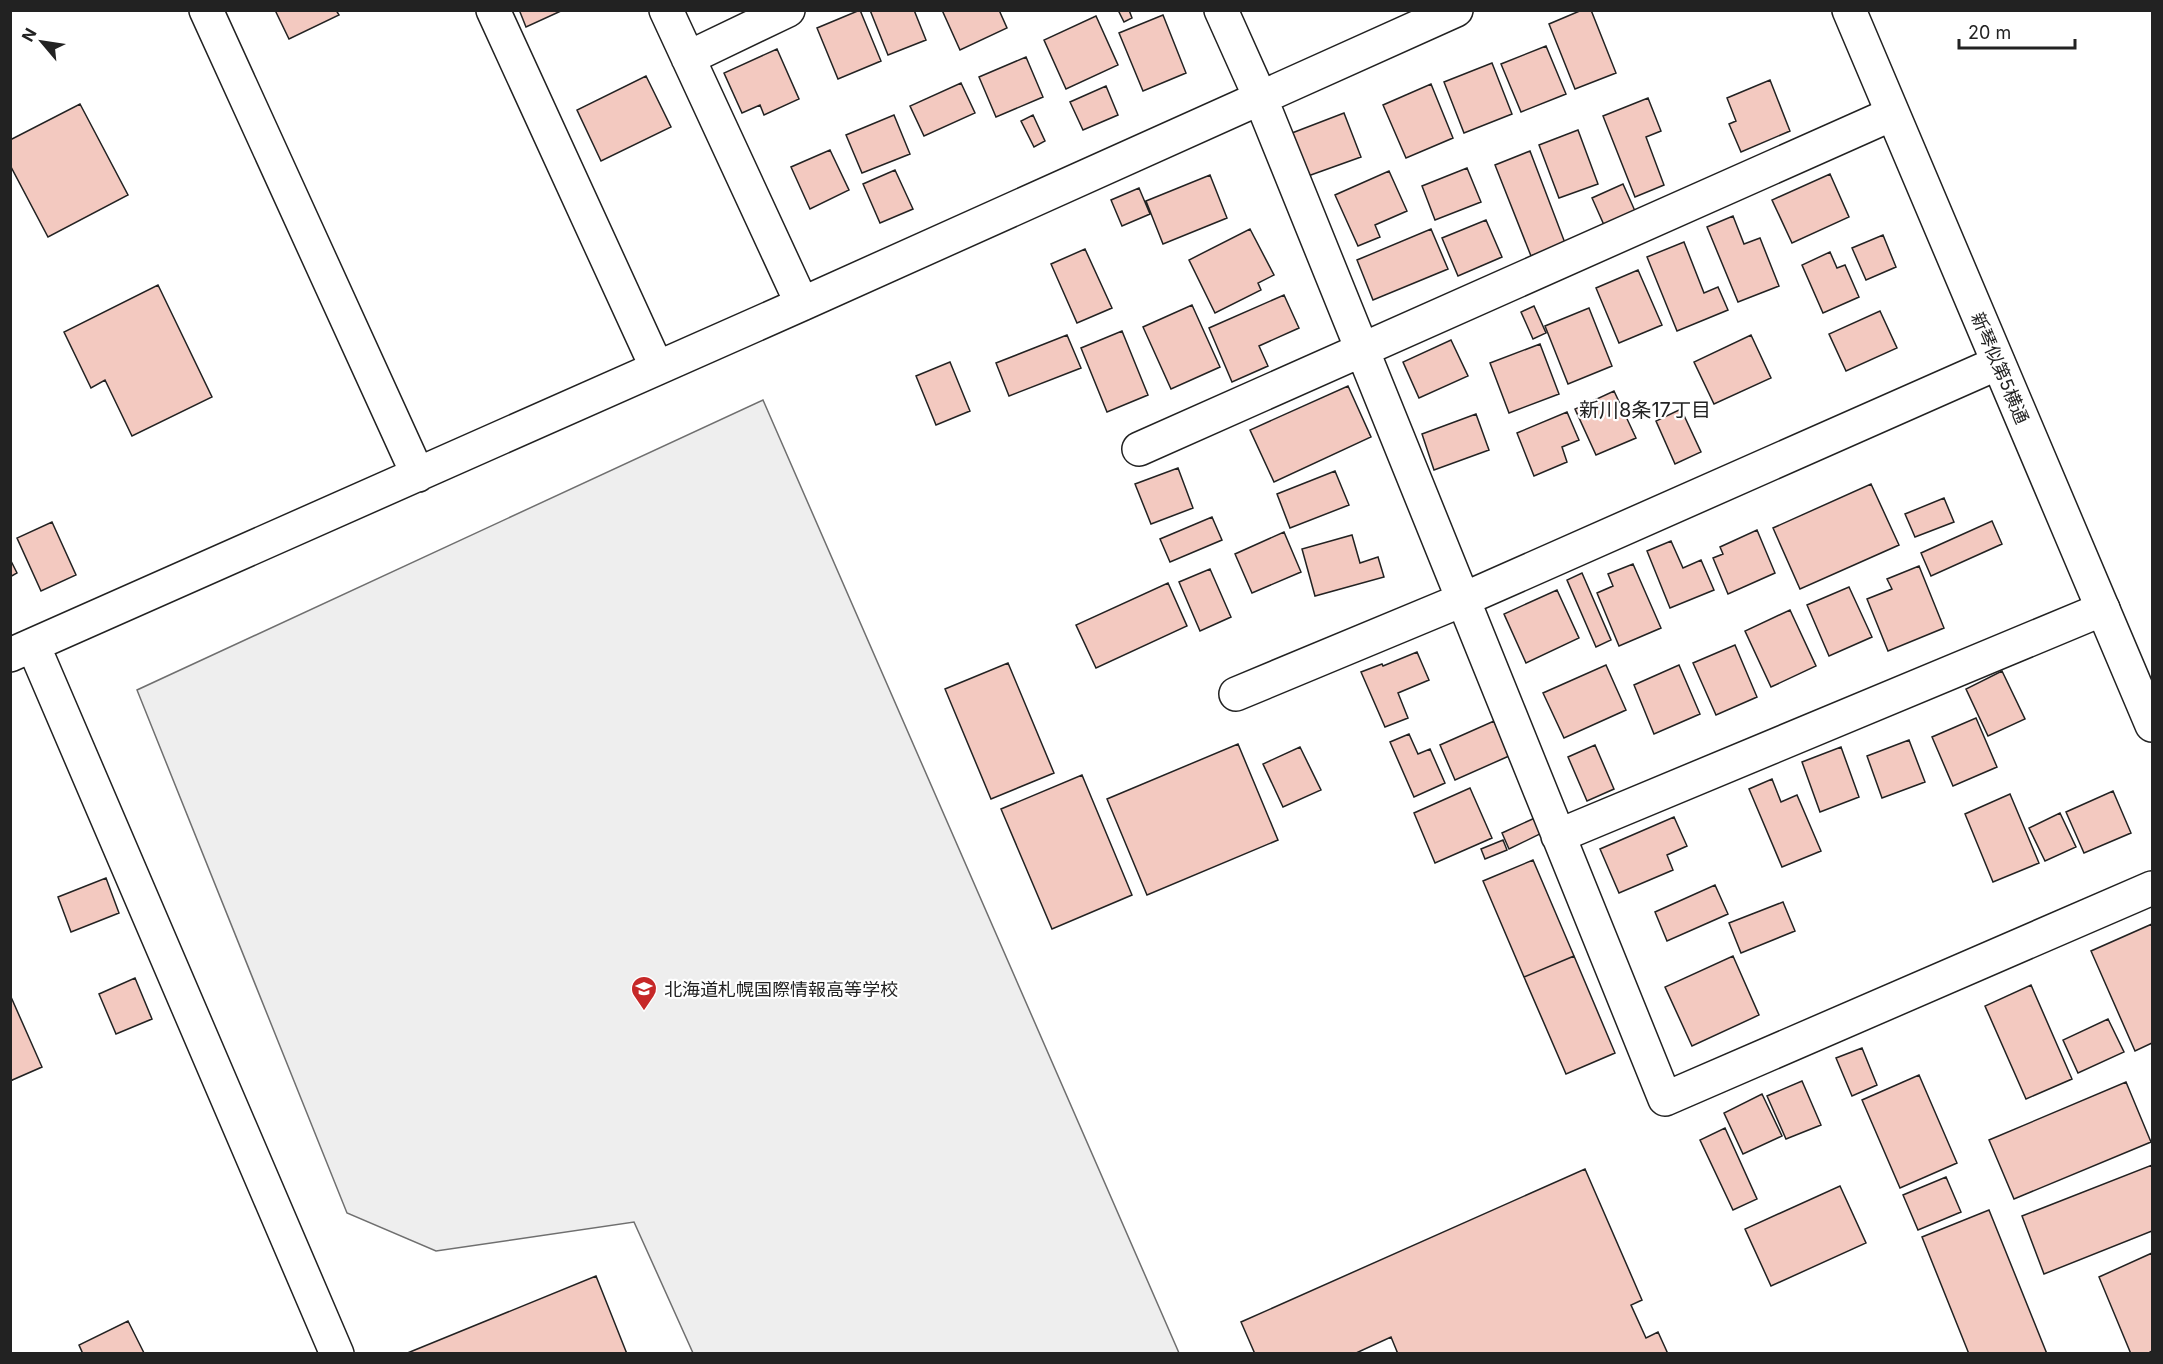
<svg xmlns="http://www.w3.org/2000/svg" width="2163" height="1364" viewBox="0 0 2163 1364" font-family="Inter,'Noto Sans JP',sans-serif">
<style>
.green{fill:#eee;stroke:#6f6f6f;stroke-width:1.5}
.building{fill:#f3c9c0;stroke:#222;stroke-width:1.5}
.lines{fill:none;stroke-linecap:round;stroke-linejoin:round}
.minor-casing{stroke:#222;stroke-width:36}
.tertiary-casing{stroke:#222;stroke-width:36}
.minor{stroke:#fff;stroke-width:33}
.tertiary{stroke:#fff;stroke-width:33}
.labels{text-anchor:middle;dominant-baseline:central;stroke-width:4.5;stroke-linejoin:round;paint-order:stroke}
.street-label{font-size:18px;fill:#222;stroke:#fff}
.poi-label{font-size:18px;fill:#222;stroke:#fff;text-anchor:start}
.neighbourhood-label{font-size:20px;fill:#222;stroke:#fff}
</style>
<rect width="100%" height="100%" fill="#fff"/>
<path class="green" d="M763,400l416,953h-486l-59,-131 -198,29 -89,-38 -210,-523z"/>
<path class="building" d="M275,10h61l3,5 -50,24z
M522,10h39v1l-35,16 -6,-15z
M860,10l21,51 -43,18 -21,-51z
M870,10h44l12,30 -38,15z
M942,10h57l8,18 -47,22z
M1118,10h11l3,8 -8,4z
M1582,10h9l25,63 -41,16 -26,-65z
M1163,15l23,58 -43,18 -24,-58z
M1096,16l22,49 -52,24 -22,-49z
M1546,46l20,48 -45,18 -20,-48z
M777,49l22,50 -35,16 -4,-10 -18,8 -18,-40z
M1026,57l17,40 -47,20 -17,-40z
M1492,63l20,51 -48,19 -20,-51z
M646,76l25,51 -70,34 -24,-51z
M1770,80l20,51 -49,21 -12,-28 7,-3 -9,-23z
M961,83l14,30 -51,23 -14,-30z
M1431,84l22,54 -47,20 -23,-53z
M1106,86l12,29 -35,15 -13,-28z
M1648,98l13,33 -15,6 18,48 -29,12 -32,-81z
M80,104l48,91 -80,42 -38,-72v-25z
M1344,113l17,44 -53,19 -16,-43z
M894,115l16,39 -48,19 -16,-38z
M1033,115l12,26 -11,6 -13,-26z
M1578,130l20,54 -39,14 -20,-53z
M830,150l19,40 -39,19 -19,-42z
M1530,151l35,92 -34,13 -36,-91z
M1467,168l14,34 -46,18 -13,-34z
M895,170l18,39 -33,14 -17,-39z
M1389,171l18,40 -32,14 5,12 -22,9 -23,-51z
M1830,174l19,43 -57,26 -20,-43z
M1210,175l17,43 -64,26 -17,-43z
M1623,184l12,27 -31,14 -12,-27z
M1139,188l11,26 -28,12 -11,-26z
M1733,216l11,28 16,-6 19,48 -41,16 -31,-75z
M1486,220l16,37 -44,19 -16,-38z
M1250,229l24,46 -16,8 3,7 -46,23 -26,-53z
M1431,229l17,40 -75,31 -16,-40z
M1883,235l13,32 -30,13 -14,-32z
M1684,242l20,51 14,-6 10,23 -51,21 -30,-74z
M1085,249l27,59 -35,15 -26,-59z
M1830,252l7,16 8,-3 14,32 -36,16 -21,-48z
M1638,270l24,55 -43,18 -23,-55z
M158,285l54,112 -80,39 -27,-56 -14,8 -27,-56z
M1284,295l15,33 -40,18 9,20 -36,16 -23,-54z
M1192,305l28,62 -49,22 -28,-62z
M1534,306l12,27 -13,6 -12,-27z
M1589,308l23,58 -44,18 -23,-58z
M1880,311l17,37 -51,23 -17,-37z
M1122,331l26,64 -41,17 -26,-64z
M1067,335l14,33 -72,28 -13,-33z
M1751,335l20,43 -57,26 -20,-42z
M1451,340l17,36 -49,22 -16,-36z
M1540,344l19,50 -50,19 -19,-50z
M950,362l20,49 -34,14 -20,-49z
M1348,386l23,51 -97,45 -24,-52z
M1614,391l22,47 -40,17 -21,-46z
M1681,409l20,43 -26,12 -19,-43z
M1567,412l12,28 -17,7 5,15 -33,14 -17,-43z
M1476,414l13,36 -55,20 -12,-36z
M1178,468l15,40 -42,16 -16,-40z
M1335,471l14,34 -59,23 -13,-34z
M1871,484l28,61 -99,44 -27,-61z
M1944,498l10,24 -39,15 -10,-23z
M1212,517l10,23 -52,22 -10,-23z
M1992,521l10,23 -71,32 -10,-23z
M52,522l24,53 -35,16 -24,-53z
M1757,530l18,43 -47,21 -15,-36 10,-4 -3,-7z
M1284,532l17,40 -49,21 -17,-39z
M1352,535l8,28 18,-6 6,20 -69,19 -13,-47z
M1671,541l12,27 18,-8 13,30 -44,18 -23,-57z
M10,559l7,14 -7,4z
M1633,564l28,64 -42,18 -22,-53 16,-7 -5,-12z
M1919,566l25,62 -56,23 -21,-52 25,-10 -5,-10z
M1210,569l21,48 -31,14 -21,-49z
M1582,573l29,67 -15,7 -29,-67z
M1168,583l19,43 -91,42 -20,-43z
M1849,587l23,50 -43,19 -22,-51z
M1557,590l22,48 -53,25 -22,-49z
M1790,610l26,56 -45,21 -26,-56z
M1735,645l22,52 -41,18 -23,-52z
M1417,652l12,28 -31,13 10,25 -23,9 -24,-55 21,-8 1,2z
M1008,663l46,110 -63,26 -46,-110z
M1606,665l20,45 -62,28 -21,-45z
M1679,665l21,49 -46,20 -20,-49z
M2002,671l23,48 -37,17 -22,-47z
M1976,718l21,49 -44,19 -21,-49z
M1494,721l15,35 -54,24 -15,-35z
M1409,734l9,20 12,-5 15,34 -31,14 -24,-55z
M1909,740l16,42 -43,16 -15,-42z
M1238,744l40,96 -131,55 -40,-96z
M1595,745l19,44 -27,12 -19,-44z
M1300,747l21,43 -38,17 -20,-43z
M1841,747l18,50 -39,15 -18,-50z
M1082,775l50,120 -80,34 -51,-120z
M1772,779l9,23 16,-7 24,56 -39,16 -33,-78z
M1470,788l22,50 -57,25 -21,-50z
M2113,791l18,42 -47,20 -18,-41z
M2010,794l29,69 -46,19 -28,-68z
M2060,813l16,34 -31,14 -16,-33z
M1537,817l7,15 -35,17 -7,-16z
M1674,817l13,29 -20,9 6,15 -54,23 -19,-44z
M1503,840l4,10 -22,9 -4,-10z
M1533,860l41,96 -50,21 -41,-96z
M106,878l13,35 -48,19 -13,-35z
M1715,885l13,29 -61,27 -12,-29z
M1783,902l12,29 -54,22 -12,-30z
M2152,924v119l-17,8 -44,-100z
M1574,956l41,97 -49,21 -42,-97z
M1733,956l26,59 -67,31 -27,-59z
M135,978l17,41 -36,15 -17,-40z
M2031,985l41,94 -46,20 -41,-93z
M11,997l31,70 -32,14v-83z
M2108,1019l16,33 -46,21 -15,-33z
M1862,1048l15,37 -25,11 -16,-38z
M1919,1075l38,88 -57,25 -38,-88z
M1802,1081l19,44 -35,14 -19,-43z
M2126,1082l25,60 -137,57 -25,-59z
M1762,1094l20,42 -39,18 -19,-41z
M1725,1128l32,71 -24,11 -33,-70z
M2152,1165v66l-108,43 -22,-58z
M1585,1169l57,131 -11,5 15,33 12,-6 10,22h-270l-7,-17 -37,17h-99l-14,-32z
M1946,1177l15,35 -43,18 -15,-35z
M1840,1186l26,57 -95,43 -26,-57z
M1989,1210l58,144h-78l-47,-117z
M2152,1253v98l-5,3h-16l-32,-77z
M596,1276l31,78h-222z
M128,1321l16,32 -61,1 -4,-9z"/>
<g class="lines">
<defs>
<path id="minor" d="M206,10l212,465
M493,10l164,358
M666,10l136,294
M1221,10l39,87 405,1002 487,-211
M688,58l100,-48
M1139,449l753,-335
M33,645l304,709
M10,655l792,-351 654,-294
M1236,694l226,-94 536,-237
M1558,836l545,-227"/>
<path id="tertiary" d="M1849,10l303,715"/>
</defs>
<use href="#minor" class="minor-casing"/>
<use href="#tertiary" class="tertiary-casing"/>
<use href="#minor" class="minor"/>
<use href="#tertiary" class="tertiary"/>
</g>
<defs>
<symbol id="school-pin" viewBox="-11 -11 22 30"><path d="M0 17L-7.5 6A9.5 9.5 0 1 1 7.5 6Z" fill="#c62828" stroke="#fff"/><path d="M0-5L7-2L0 1L-7-2ZM-4 1L0 2.5L4 1V4Q0 6-4 4Z" fill="#fff"/></symbol>
</defs>
<g fill-rule="evenodd">
<use href="#school-pin" x="629" y="974" width="30" height="40"/>
</g>
<g class="labels">
<g class="street-label">
<text transform="translate(2000 368) rotate(67)">新琴似第5横通</text>
</g>
<g class="poi-label">
<text x="664" y="989">北海道札幌国際情報高等学校</text>
</g>
<g class="neighbourhood-label">
<text x="1645" y="410">新川8条17丁目</text>
</g>
</g>
<rect width="2163" height="1364" fill="none" stroke="#222222" stroke-width="24"/>
<g transform="translate(42 42) rotate(299)" stroke="#ffffff" stroke-width="4.5" paint-order="stroke">
<path d="M0-4.5L10 22L0 15L-10 22Z" fill="#222222"/>
<text y="-9" font-size="16" font-weight="bold" text-anchor="middle" fill="#222222">N</text>
</g>
<path d="M1959 39v9h116v-9" fill="none" stroke="#222222" stroke-width="3"/>
<text x="1968" y="39" font-size="18" fill="#222222" stroke="#ffffff" stroke-width="4.5" paint-order="stroke">20 m</text>
</svg>
